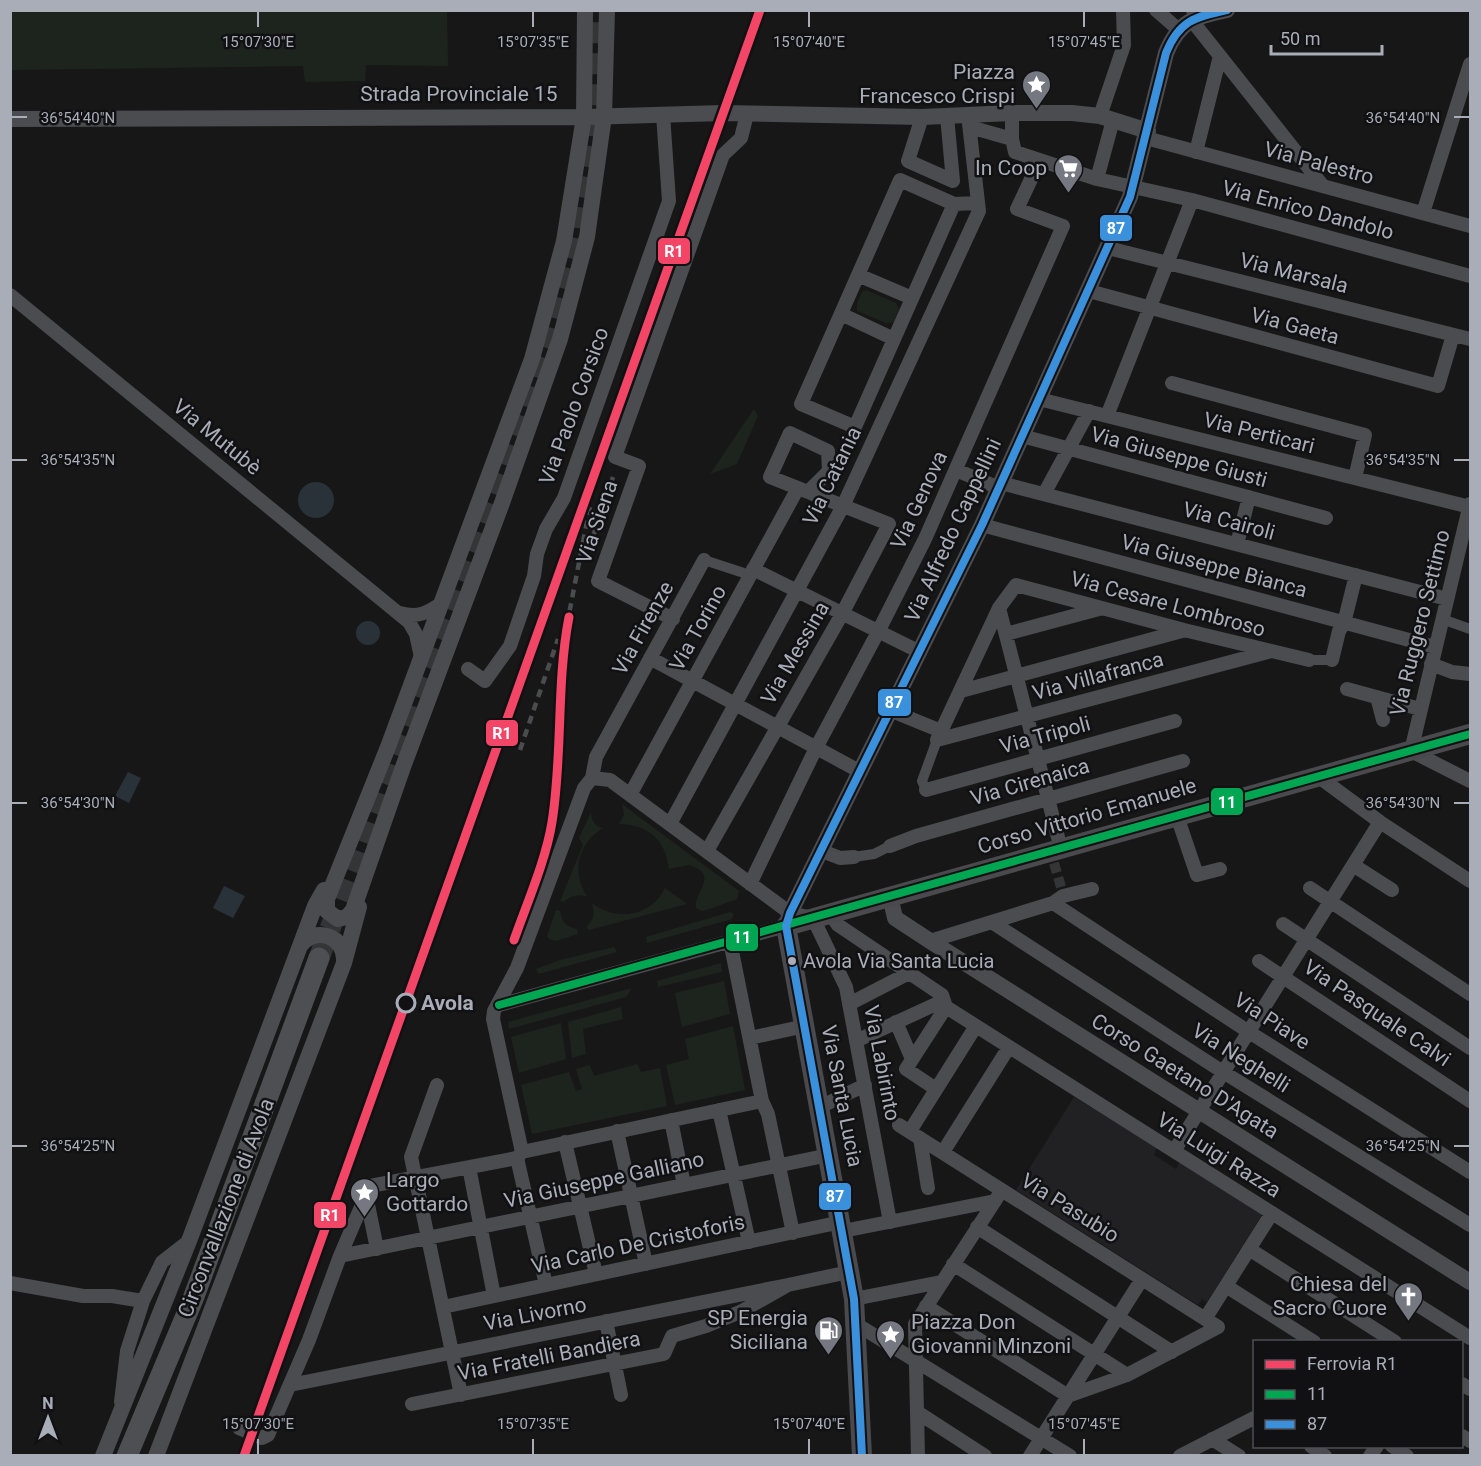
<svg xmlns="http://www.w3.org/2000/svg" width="1481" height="1466" viewBox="0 0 1481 1466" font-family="Roboto,sans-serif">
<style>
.built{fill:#212123}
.green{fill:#1d241e}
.water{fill:#2a3239}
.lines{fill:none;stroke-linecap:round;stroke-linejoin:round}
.pedestrian-tunnel{stroke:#343537;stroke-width:10;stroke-dasharray:10 5;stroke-linecap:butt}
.primary-tunnel{stroke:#343537;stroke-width:21;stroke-dasharray:21 10;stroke-linecap:butt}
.pedestrian{stroke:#4b4c50;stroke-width:10}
.minor{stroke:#4b4c50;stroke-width:14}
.tertiary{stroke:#4b4c50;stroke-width:16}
.secondary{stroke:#4a4a4e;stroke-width:20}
.primary{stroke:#4d4f52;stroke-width:21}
.rail{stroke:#4b4c4f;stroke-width:4.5;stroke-dasharray:8 6;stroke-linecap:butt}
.bus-1-casing{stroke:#111113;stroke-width:12}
.bus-2-casing{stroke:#111113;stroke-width:12}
.bus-1{stroke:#00a651;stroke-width:8}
.bus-2{stroke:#3a90db;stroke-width:8}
.rail-1-casing{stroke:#111113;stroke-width:14}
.rail-1{stroke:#f34667;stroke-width:9}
.ticks{fill:none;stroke:#a8adb8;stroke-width:2}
.bus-dot{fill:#a8adb8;stroke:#111113;stroke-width:2}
.stop-dot{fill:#111113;stroke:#a8adb8;stroke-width:3}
.labels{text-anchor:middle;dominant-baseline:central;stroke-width:5;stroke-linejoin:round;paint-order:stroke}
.bus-label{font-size:20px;fill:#a8adb8;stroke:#111113;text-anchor:start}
.poi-label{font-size:21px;fill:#a8adb8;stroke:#111113;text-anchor:end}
.street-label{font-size:21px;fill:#a8adb8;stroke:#111113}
.stop-label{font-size:21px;font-weight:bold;fill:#a8adb8;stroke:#111113;text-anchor:start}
.ticks-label{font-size:15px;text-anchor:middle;fill:#a8adb8;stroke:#111113;stroke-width:5;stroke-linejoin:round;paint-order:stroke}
.line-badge{stroke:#111113;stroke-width:2}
.badge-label{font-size:16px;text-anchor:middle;font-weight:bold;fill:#fff}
</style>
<rect width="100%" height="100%" fill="#171717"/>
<path class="built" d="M1074,1097l83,50 -3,8 22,14 4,-7 82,53 -55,87 -5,-3 -4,6 -182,-115z"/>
<path class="green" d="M10,11h437l1,55 -82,-1 -1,16 -60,1 -2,-16 -292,4z
M866,290l30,13 3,7 -5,12 -8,1 -29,-12c-1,-7 2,-14 6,-20z
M754,409l4,7 -21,48 -27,10z
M622,804l117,87 -2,8 -30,11 -5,1 -6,-3c-3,-16 25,-33 -7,-43l-20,4c-4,-30 -20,-44 -50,-45l5,-9z
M591,812c0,8 4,15 12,16 -25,15 -32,43 -16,68 -10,-1 -16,-1 -23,6l-4,-1 23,-56 -4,-7z
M665,888l22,16 -98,26 -3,-3c8,-7 9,-14 6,-24 24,19 59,14 73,-15z
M556,910l4,1c2,11 6,16 17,18l1,5 -22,7 -7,-2 -2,-3z
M730,912l4,2 -2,5 -85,24 -1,-6z
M614,947l3,5 -78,22 -3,-5 24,-9z
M721,963l1,9 -64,15 -1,-6z
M724,981l6,33 -48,13 -7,-34z
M632,988l-6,9 -117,32 -1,-7z
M621,1007l2,12 -40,10 3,25 -14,4 -4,-36z
M561,1023l5,36 -47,14 -8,-36z
M733,1026l12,64 -70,15 -9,-40 23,-6 -4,-20z
M637,1064l4,8 19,-4 7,38 -135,28 -11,-49 48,-13 7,19 6,-2 -6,-20 14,-4 4,11z"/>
<path class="water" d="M298 500a18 18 0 1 1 36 0a18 18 0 1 1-36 0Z
M356 633a12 12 0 1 1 24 0a12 12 0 1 1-24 0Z
M128,772l13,6 -12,25 -14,-7z
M224,886l21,10 -12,22 -20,-10z"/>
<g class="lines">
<path class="pedestrian-tunnel" d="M1054,863l7,24"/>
<path class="primary-tunnel" d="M319,958l173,-458 57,-158 26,-101 10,-65 9,-65 3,-101"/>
<path class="pedestrian" d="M704,560l46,15
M1442,619l28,10
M1309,660h23
M926,790l-4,-9 15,-41
M854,857l20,-3 16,-8"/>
<path class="minor" d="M1156,10l23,20
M1193,10l4,17 126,159
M1012,113v26l3,13 82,27 95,21 278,76
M1100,116l24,-71 -1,-35
M922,117l-14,44 45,20 -6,-65
M970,127l42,12
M1146,138l324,88
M1196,152l24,-96
M1097,179l16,-59
M954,204l-99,223 -54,-23 99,-224 54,24 24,-1
M1423,213l47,-149
M1108,248l362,91
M858,275l54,23
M1089,291l349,95 15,-51
M10,295l399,327 7,12 5,23
M841,314l53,25
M1172,383l193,52 -10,43
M1039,399l431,108
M1107,416l85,-216
M1022,436l304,82
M956,470l43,18
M1001,483l446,116
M1044,494l45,-83
M1470,504l-59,247 59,30
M982,525l453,122
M1237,544l12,-47
M753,569l167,83
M999,608l62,241
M400,613c18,5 27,0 42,-10
M673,619l-75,-38 41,-115 -24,-9 108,-302 18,-17 6,-24
M1006,634l93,-25
M650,658l211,114
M1332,660l7,-29 5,-8 12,-48
M1431,664l21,8 18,2
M468,669l17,12 25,-35 24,-70 3,-22 9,-25 18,-31 105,-297 -6,-87
M1347,689l73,20
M961,691l221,-60
M1377,697l6,23
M892,711l49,20
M937,740l62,-132 17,-23 168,45 125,30
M937,740l331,-88
M1319,777l61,45 90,59
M592,778l18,2 180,133 23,5 33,69 44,235
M926,790l249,-69
M630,795l168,-307
M1177,816l20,59 23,-6
M670,824l173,-318 136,-295 -11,-96
M890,846l26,-10 267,-75
M707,851l135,-237 47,-90 -119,-47 20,-44 38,18 1,20 -21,21
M822,851l18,7 14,-1
M1353,865l39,25
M750,884l66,-136 62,-116 47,-93 138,-313 -46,-17 23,-49
M1310,888l160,106
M1053,903l196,129 221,140
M830,913l8,12 104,70 4,12
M993,923l230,149 247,153
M1283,924l187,124
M730,941l32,160 6,13 25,119
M930,941l123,-38 10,-7 29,-7
M1259,961l211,140
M849,1004l60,-31
M499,1005l287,-79
M896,1022l16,37
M750,1038l55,-12
M856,1041l80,-37 10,3 524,331
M437,1085l-26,72 50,238
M936,1089l-30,-20 40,-62
M820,1107l45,-22
M719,1110l30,132
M671,1120l13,65
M899,1125l319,202 -91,48 -174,-111
M617,1131l29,133
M910,1131l66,-105
M920,1138l8,50
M565,1142l31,132
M1174,1151l206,-329
M522,1152l240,-51
M943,1152l66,-105
M469,1167l25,129
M366,1195l11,54
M977,1227l195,125
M843,1231l152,-30
M1249,1249l146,93
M340,1256l489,-101
M10,1283l73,13h29l31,5
M546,1285l-29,-127 5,-6 -29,-133 1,-8 23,-43 67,-180 8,-10 4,-21 108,-197
M1226,1286l88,56
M854,1299l87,-17
M926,1306l142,90 59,-21
M443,1307l398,-85
M1205,1319l67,-106
M606,1321l15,74
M856,1324l214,132
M1462,1384l8,5
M290,1385l498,-100
M121,1402l6,-51 16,-50 19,-39 27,-21
M412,1404l252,-50 8,-18 34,-10 34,-14 48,-27 61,-13
M917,1412l68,44
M239,1428l23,10 6,-3 41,-95 31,-84 30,-70 147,-28
M1462,1436l8,5
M1212,1439l27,17
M1311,1446l14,10
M1392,1446l15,10
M918,1456l-3,-132 87,-134
M1030,1456l112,-177
M1180,1456l74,-38
M1370,1456l7,-10"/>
<path class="tertiary" d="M585,10l-1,107 -20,124 -32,118 -144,388 -61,152v12l11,8 9,-2 6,-7 50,-143 99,-264 58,-164 27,-102 17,-121 3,-106
M10,119l574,-2 139,-4 199,4 90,-4h60l28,3 48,15
M890,896l5,22 35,23 540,341
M786,926l4,-13 192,-388 148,-328 36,-144c13,-32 28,-36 61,-43
M300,946c15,-21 46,-10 44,16
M103,1456l86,-215 126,-335 9,-16
M156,1456l188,-493 15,-56"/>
<path class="secondary" d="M862,1456l-8,-157 -68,-373 684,-192"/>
<path class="primary" d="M127,1456l66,-157 126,-341"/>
<path class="rail" d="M589,548l24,-71
M520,750l38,-111
M514,940l38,-116 3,-34 7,-140 29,-149"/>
<defs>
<path id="bus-1" d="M499,1005l971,-271"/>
<path id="bus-2" d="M862,1456l-8,-157 -68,-373 4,-13 192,-388 148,-328 36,-144c13,-32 28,-36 61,-43"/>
</defs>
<use href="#bus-1" class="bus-1-casing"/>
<use href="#bus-2" class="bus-2-casing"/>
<use href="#bus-1" class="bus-1"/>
<use href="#bus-2" class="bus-2"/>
<defs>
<path id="rail-1" d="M514,940c13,-37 32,-80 38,-118 11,-68 4,-138 17,-205
M244,1456l516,-1446"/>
</defs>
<use href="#rail-1" class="rail-1-casing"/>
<use href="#rail-1" class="rail-1"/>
</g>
<path class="ticks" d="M258,12v15M533,12v15M809,12v15M1084,12v15M12,117h15M1454,117h15M12,460h15M1454,460h15M12,803h15M1454,803h15M12,1146h15M1454,1146h15M258,1439v15M533,1439v15M809,1439v15M1084,1439v15"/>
<defs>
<symbol id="sight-pin" viewBox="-11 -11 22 30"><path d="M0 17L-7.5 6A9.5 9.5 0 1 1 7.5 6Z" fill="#757880" stroke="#111113"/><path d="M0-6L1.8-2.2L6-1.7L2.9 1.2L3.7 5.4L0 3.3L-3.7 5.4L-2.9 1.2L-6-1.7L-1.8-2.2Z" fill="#fff"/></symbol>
<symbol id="supermarket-pin" viewBox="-11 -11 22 30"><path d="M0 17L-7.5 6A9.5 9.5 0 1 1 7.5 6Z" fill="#757880" stroke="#111113"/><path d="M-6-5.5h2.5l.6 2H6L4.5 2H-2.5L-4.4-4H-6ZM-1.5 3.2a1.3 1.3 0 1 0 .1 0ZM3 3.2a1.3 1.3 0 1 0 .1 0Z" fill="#fff"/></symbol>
<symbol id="church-pin" viewBox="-11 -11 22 30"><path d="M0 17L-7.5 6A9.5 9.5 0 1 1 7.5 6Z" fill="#757880" stroke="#111113"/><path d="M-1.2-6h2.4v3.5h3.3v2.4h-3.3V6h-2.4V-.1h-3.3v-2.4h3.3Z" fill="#fff"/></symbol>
<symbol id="fuel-pin" viewBox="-11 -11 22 30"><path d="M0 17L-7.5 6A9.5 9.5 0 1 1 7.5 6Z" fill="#757880" stroke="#111113"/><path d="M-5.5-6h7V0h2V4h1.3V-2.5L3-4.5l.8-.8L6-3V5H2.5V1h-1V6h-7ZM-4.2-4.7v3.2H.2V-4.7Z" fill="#fff"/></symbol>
</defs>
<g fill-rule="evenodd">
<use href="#sight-pin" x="1020" y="68" width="33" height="45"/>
<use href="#supermarket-pin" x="1052" y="152" width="33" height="45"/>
<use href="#sight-pin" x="348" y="1176" width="33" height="45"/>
<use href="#church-pin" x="1392" y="1280" width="33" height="45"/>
<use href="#fuel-pin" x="812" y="1314" width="33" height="45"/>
<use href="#sight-pin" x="874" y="1318" width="33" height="45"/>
</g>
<circle class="bus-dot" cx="792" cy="961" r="5"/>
<circle class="stop-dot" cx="406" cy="1003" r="9"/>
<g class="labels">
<g class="bus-label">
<text x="803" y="961">Avola Via Santa Lucia</text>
</g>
<g class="poi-label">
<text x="1015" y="72">Piazza<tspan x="1015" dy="24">Francesco Crispi</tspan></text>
<text x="1047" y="168">In Coop</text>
<text x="386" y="1180" text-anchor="start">Largo<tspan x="386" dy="24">Gottardo</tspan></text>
<text x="1387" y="1284">Chiesa del<tspan x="1387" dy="24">Sacro Cuore</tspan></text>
<text x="808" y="1318">SP Energia<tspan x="808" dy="24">Siciliana</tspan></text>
<text x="911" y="1322" text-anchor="start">Piazza Don<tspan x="911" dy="24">Giovanni Minzoni</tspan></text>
</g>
<g class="street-label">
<text x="459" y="94">Strada Provinciale 15</text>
<text transform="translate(1319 163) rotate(15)">Via Palestro</text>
<text transform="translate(1308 210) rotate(15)">Via Enrico Dandolo</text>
<text transform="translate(1294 273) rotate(14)">Via Marsala</text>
<text transform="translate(1295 326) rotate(15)">Via Gaeta</text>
<text transform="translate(574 406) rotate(-70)">Via Paolo Corsico</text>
<text transform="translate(1259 433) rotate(14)">Via Perticari</text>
<text transform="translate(217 437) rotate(39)">Via Mutubè</text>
<text transform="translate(1179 457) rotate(15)">Via Giuseppe Giusti</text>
<text transform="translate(832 476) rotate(-64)">Via Catania</text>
<text transform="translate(919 500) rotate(-65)">Via Genova</text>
<text transform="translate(1229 521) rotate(15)">Via Cairoli</text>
<text transform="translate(597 522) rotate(-71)">Via Siena</text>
<text transform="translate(953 530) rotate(-65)">Via Alfredo Cappellini</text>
<text transform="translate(1214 566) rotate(15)">Via Giuseppe Bianca</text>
<text transform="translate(1168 604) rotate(15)">Via Cesare Lombroso</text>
<text transform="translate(1420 623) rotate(-76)">Via Ruggero Settimo</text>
<text transform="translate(643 628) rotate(-61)">Via Firenze</text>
<text transform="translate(698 628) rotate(-61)">Via Torino</text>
<text transform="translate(795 653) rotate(-60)">Via Messina</text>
<text transform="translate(1098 676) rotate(-15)">Via Villafranca</text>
<text transform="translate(1045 735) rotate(-15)">Via Tripoli</text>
<text transform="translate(1030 782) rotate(-16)">Via Cirenaica</text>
<text transform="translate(1087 816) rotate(-16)">Corso Vittorio Emanuele</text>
<text transform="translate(1377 1013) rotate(34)">Via Pasquale Calvi</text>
<text transform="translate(1272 1021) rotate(33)">Via Piave</text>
<text transform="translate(1241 1058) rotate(32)">Via Neghelli</text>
<text transform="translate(882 1063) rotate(79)">Via Labirinto</text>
<text transform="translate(1185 1076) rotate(32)">Corso Gaetano D'Agata</text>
<text transform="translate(842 1096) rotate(79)">Via Santa Lucia</text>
<text transform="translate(1219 1155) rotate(32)">Via Luigi Razza</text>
<text transform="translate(604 1180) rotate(-12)">Via Giuseppe Galliano</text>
<text transform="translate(226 1208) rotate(-69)">Circonvallazione di Avola</text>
<text transform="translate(1070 1208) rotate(32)">Via Pasubio</text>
<text transform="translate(638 1244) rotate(-12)">Via Carlo De Cristoforis</text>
<text transform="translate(535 1314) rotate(-11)">Via Livorno</text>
<text transform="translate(549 1356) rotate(-11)">Via Fratelli Bandiera</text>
</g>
<g class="stop-label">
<text x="421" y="1003">Avola</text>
</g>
</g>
<g class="ticks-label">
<text x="258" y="47">15°07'30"E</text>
<text x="533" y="47">15°07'35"E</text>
<text x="809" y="47">15°07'40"E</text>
<text x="1084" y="47">15°07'45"E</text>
<text x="78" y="123">36°54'40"N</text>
<text x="1403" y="123">36°54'40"N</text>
<text x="78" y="465">36°54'35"N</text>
<text x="1403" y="465">36°54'35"N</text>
<text x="78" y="808">36°54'30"N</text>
<text x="1403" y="808">36°54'30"N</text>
<text x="78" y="1151">36°54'25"N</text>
<text x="1403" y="1151">36°54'25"N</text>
<text x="258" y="1429">15°07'30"E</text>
<text x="533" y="1429">15°07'35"E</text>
<text x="809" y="1429">15°07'40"E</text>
<text x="1084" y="1429">15°07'45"E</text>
</g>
<g class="line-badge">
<rect x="1099" y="214" width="34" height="28" rx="6" fill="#3a90db"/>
<rect x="657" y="237" width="34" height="28" rx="6" fill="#f34667"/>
<rect x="877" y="688" width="35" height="29" rx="6" fill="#3a90db"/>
<rect x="485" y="719" width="34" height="28" rx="6" fill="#f34667"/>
<rect x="1210" y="787" width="34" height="29" rx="6" fill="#00a651"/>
<rect x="725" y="923" width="34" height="29" rx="6" fill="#00a651"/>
<rect x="818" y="1182" width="34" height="29" rx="6" fill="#3a90db"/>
<rect x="313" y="1201" width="34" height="28" rx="6" fill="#f34667"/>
</g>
<g class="badge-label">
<text x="1116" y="234">87</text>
<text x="674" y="257">R1</text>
<text x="894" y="708">87</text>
<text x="502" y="739">R1</text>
<text x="1227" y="808">11</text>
<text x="742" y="943">11</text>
<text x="835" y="1202">87</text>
<text x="330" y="1221">R1</text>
</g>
<rect width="1481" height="1466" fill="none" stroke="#a8adb8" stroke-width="24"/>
<rect x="1253" y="1340" width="210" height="108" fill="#111113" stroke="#4d4f55" stroke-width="1.5"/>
<rect x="1265" y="1360" width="30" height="9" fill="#f34667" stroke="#4d4f55" stroke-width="1.5"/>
<text x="1307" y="1370" font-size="18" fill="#a8adb8">Ferrovia R1</text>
<rect x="1265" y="1390" width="30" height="9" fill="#00a651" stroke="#4d4f55" stroke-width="1.5"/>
<text x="1307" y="1400" font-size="18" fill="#a8adb8">11</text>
<rect x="1265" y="1420" width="30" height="9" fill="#3a90db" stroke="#4d4f55" stroke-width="1.5"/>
<text x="1307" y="1430" font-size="18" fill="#a8adb8">87</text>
<g transform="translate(48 1418)" stroke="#111113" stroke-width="4.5" paint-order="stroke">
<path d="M0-4.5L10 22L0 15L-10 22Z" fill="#a8adb8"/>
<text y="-9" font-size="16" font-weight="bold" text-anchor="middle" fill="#a8adb8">N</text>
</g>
<path d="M1271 45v9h111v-9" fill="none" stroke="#a8adb8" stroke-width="3"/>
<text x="1280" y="45" font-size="18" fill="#a8adb8" stroke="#111113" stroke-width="4.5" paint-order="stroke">50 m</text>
</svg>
